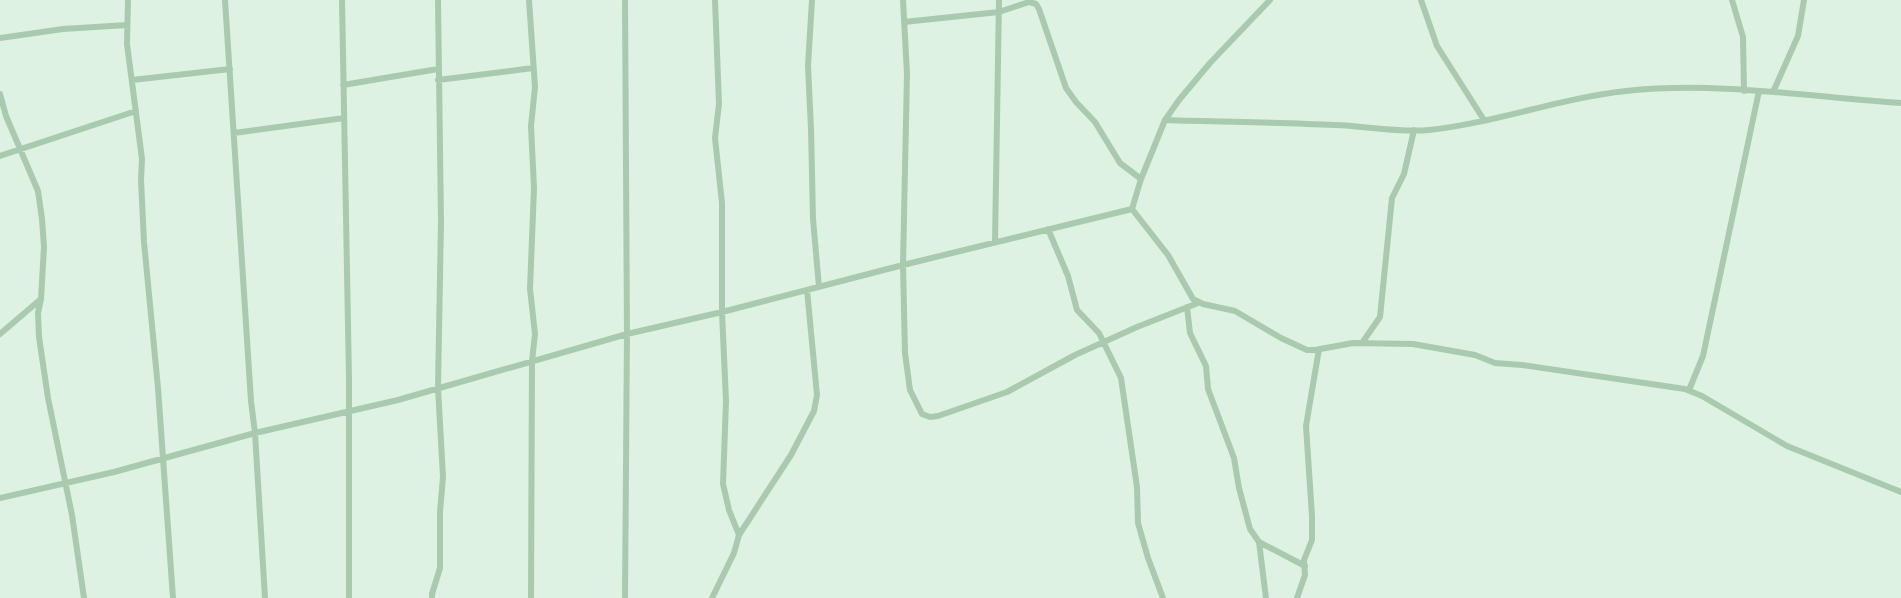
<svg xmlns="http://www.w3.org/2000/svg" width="1901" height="598" viewBox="0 0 1901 598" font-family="'Varela Round',sans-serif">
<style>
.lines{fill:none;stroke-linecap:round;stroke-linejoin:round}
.minor{stroke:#a9caaf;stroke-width:6}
</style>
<rect width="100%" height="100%" fill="#ddf2e2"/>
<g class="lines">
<path class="minor" d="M128,0l-1,44 15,115 -1,21 3,62 14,146 15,210
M225,0l26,401 4,32 10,165
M342,0l7,379v219
M529,0l6,87 -4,39 3,62 -4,101 5,45 -3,27 -1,237
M625,0l2,334 -2,264
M715,0l4,104 -4,34 7,65v109l4,89 -3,83 6,26 10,25
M812,0l-4,66 3,63 2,90 6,68
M903,0l4,74 -4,191 2,88 5,37 12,24 8,3 8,-1 69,-24 68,-37 62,-28 61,-24
M1421,0l16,46 47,74
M1732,0l11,37 1,54
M904,22l95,-10 30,-10 7,2 3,5 27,79 10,14 19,20 25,41 21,16
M0,38l63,-9 64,-4
M132,80l98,-11
M438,80l95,-12
M343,85l95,-16
M1773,92l25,-56 6,-36
M0,94l6,22 32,75 4,28 2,28 -3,52
M1165,120c56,2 113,2 170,5 30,1 64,8 94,5 67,-7 130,-32 197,-39 91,-10 184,6 275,12
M234,133l110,-15
M0,156l136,-45
M1132,209l36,46 25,44 10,5 32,7 46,27 26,12h8l38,-7 60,1 62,11 20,8 27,2 163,24 17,7 85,50 114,46
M1132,209l9,-30 24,-59 14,-20 31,-37 60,-63
M1048,229l20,47 9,34 22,23 22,45 16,109 1,36 10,35 15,40
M995,242l4,-242
M1187,307l3,26 16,33 2,23 26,69 5,30 11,41 9,13 46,24
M0,334l41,-35 -3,14 1,24 9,61 24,117 12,83
M1362,343l18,-26 12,-119 12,-24 10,-44
M1689,390l14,-34 56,-265
M0,498l114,-26 141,-39 143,-33 229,-66 95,-22 181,-47 229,-56
M1259,542l7,56
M432,598v-4l8,-26v-56l3,-35 -5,-89 3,-167 -3,-221
M712,598l22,-45 5,-18 52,-80 23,-44 3,-16 -10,-105
M1297,598l8,-23 -1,-15 8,-20v-24l-6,-90 13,-77"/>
</g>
</svg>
